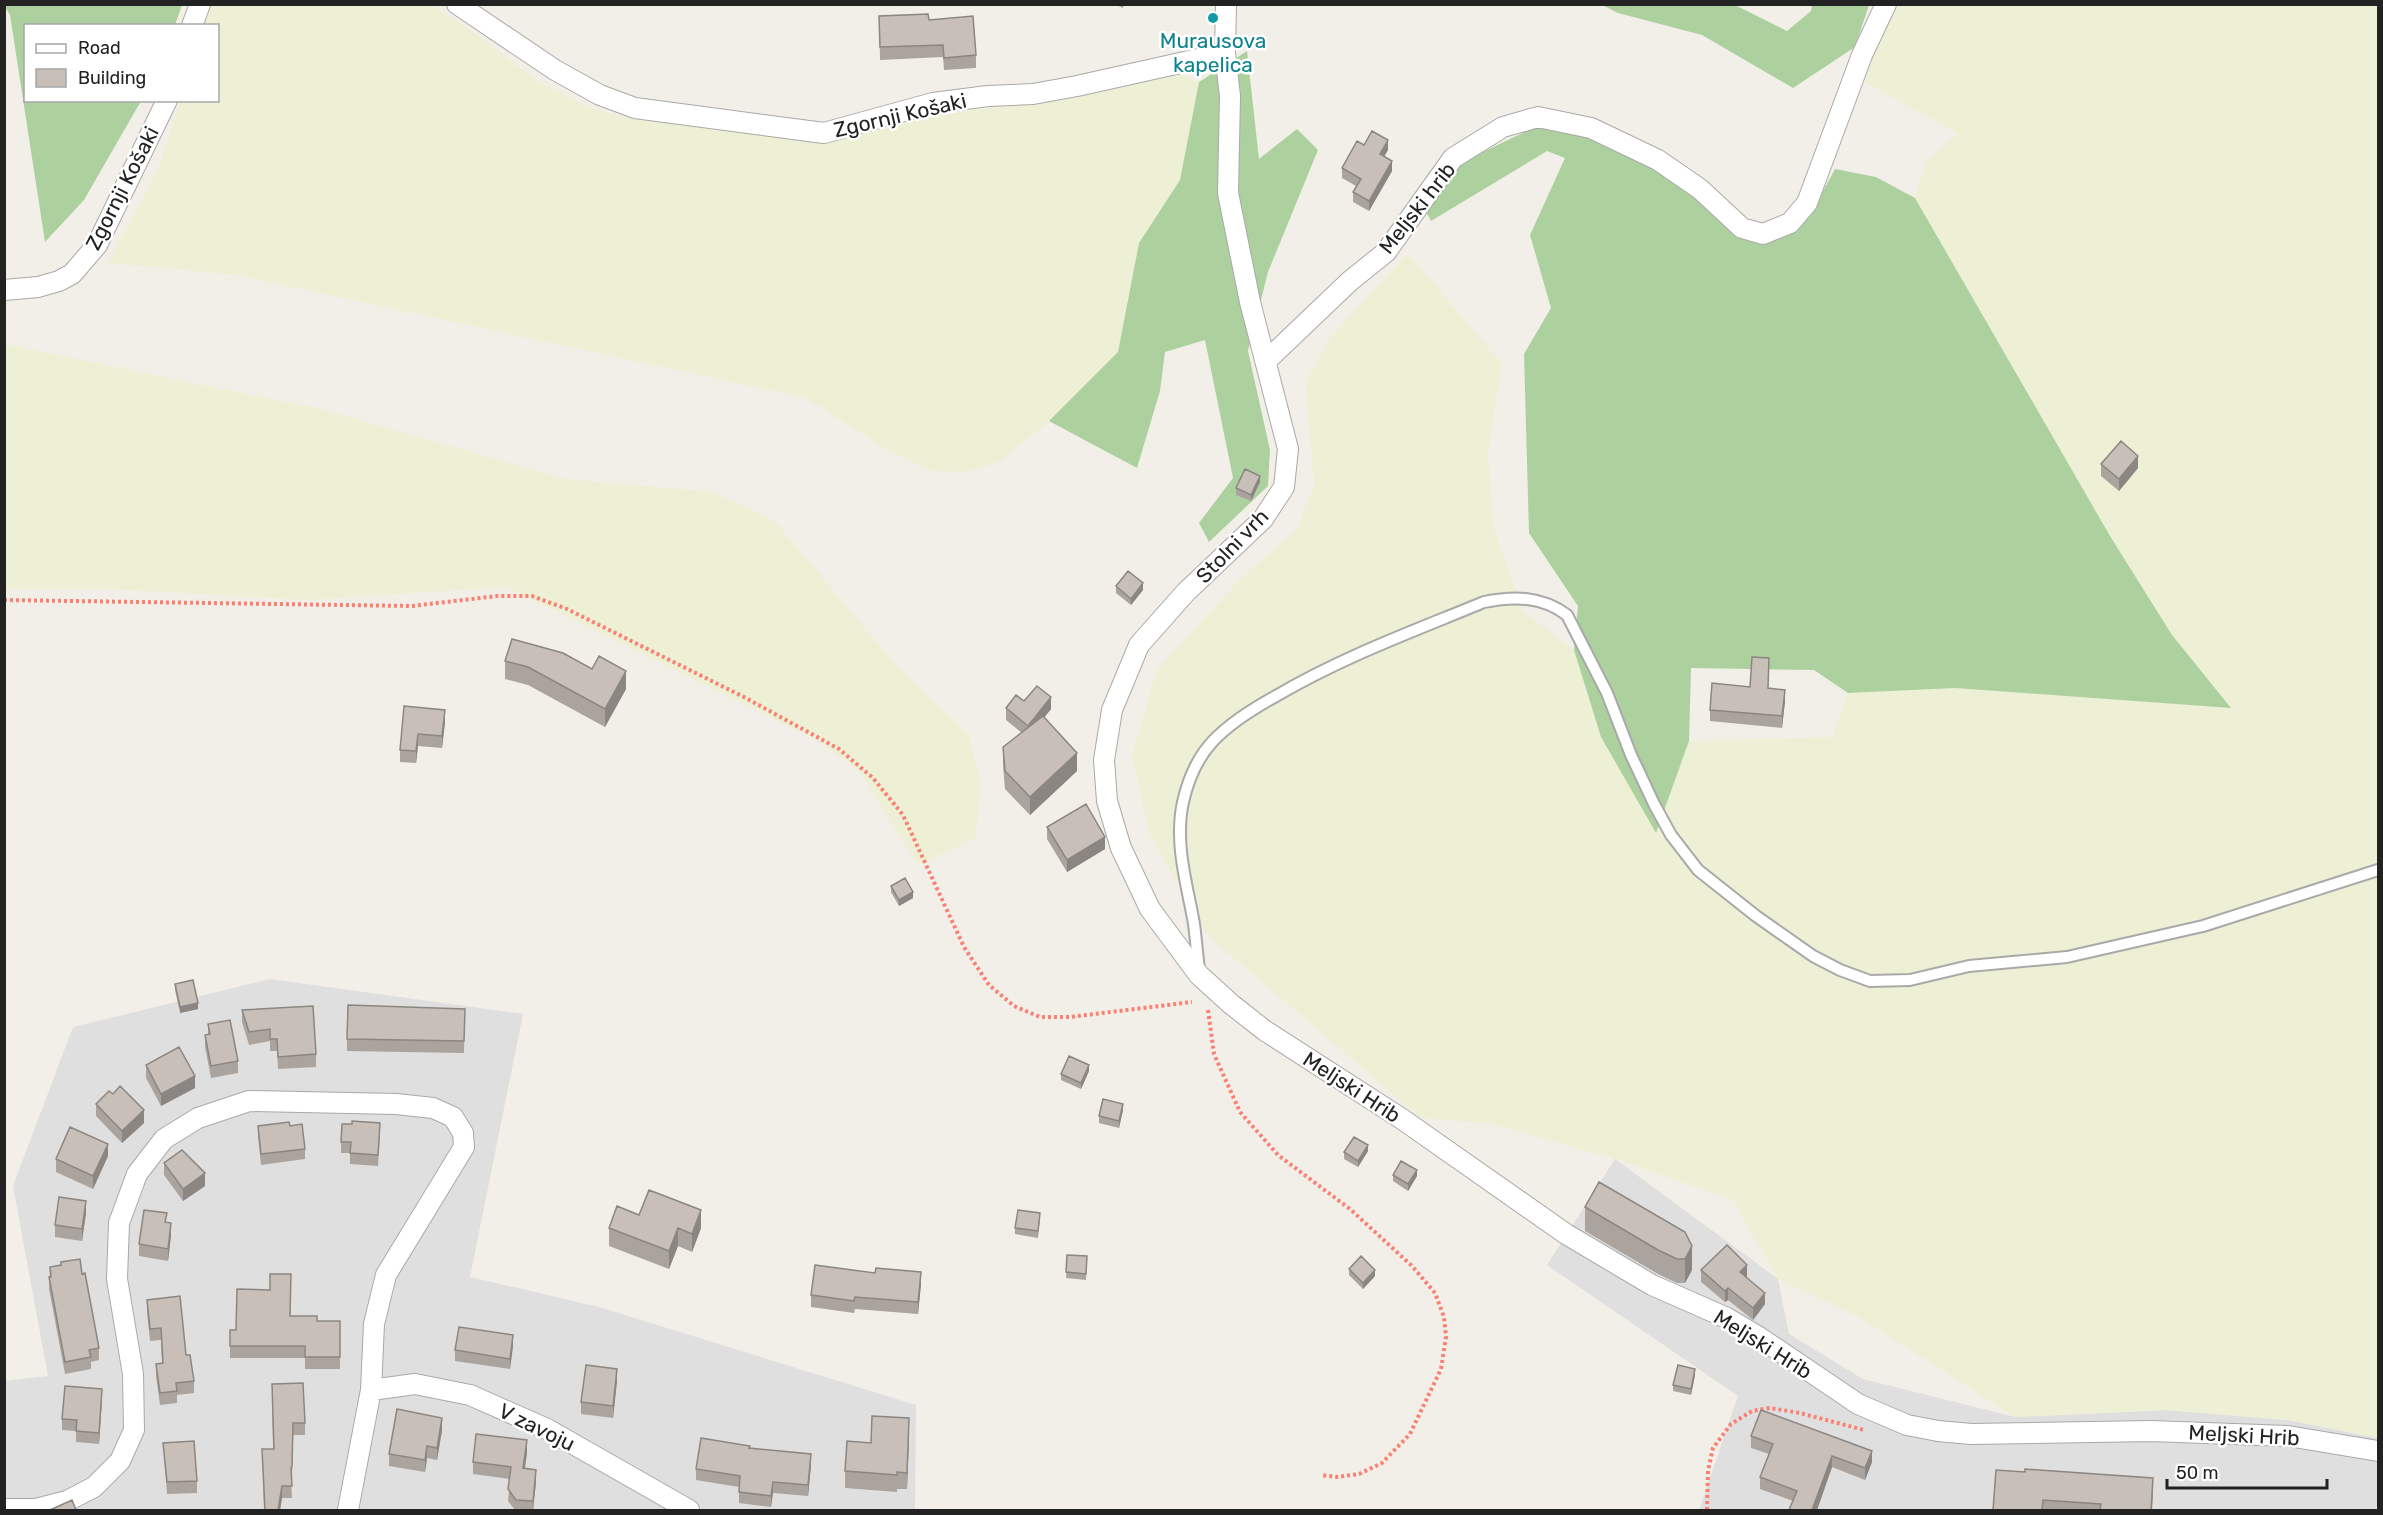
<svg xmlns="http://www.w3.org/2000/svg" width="2383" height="1515" viewBox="0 0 2383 1515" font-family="Rubik,sans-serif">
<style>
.residential{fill:#e0dfdf}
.farmland{fill:#eef0d5}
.forest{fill:#add19e}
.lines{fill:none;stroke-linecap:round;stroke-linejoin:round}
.lane-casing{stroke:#a9a9a9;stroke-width:14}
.street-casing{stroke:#a9a9a9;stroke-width:22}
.path{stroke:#fa8072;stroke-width:4;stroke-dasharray:3 3;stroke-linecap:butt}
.lane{stroke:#fff;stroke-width:10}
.street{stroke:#fff;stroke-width:20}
.wall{fill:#aba49e}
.shaded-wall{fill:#8b8681}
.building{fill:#c7bfb8;stroke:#8b8681;stroke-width:1.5}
.culture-dot{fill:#0f9aa8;stroke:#fff;stroke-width:2}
.labels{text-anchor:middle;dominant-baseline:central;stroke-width:5;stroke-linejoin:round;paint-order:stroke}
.culture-label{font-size:21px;fill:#0d838f;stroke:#fff}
.street-label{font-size:21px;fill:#222;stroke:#fff}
</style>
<rect width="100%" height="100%" fill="#f2efe9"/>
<path class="residential" d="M270,979l253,35 -53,263 129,30 317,98 -1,105h-910l-1,-129 44,-5 -35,-190 60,-159z
M1615,1159l163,120 11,55 74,45 152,38 151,-7 122,10 90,18v66l-3,6h-676l39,-114 -191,-131z"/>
<path class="farmland" d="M207,5h224l25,15 83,62 54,27 38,9 44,4 149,22 112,-31 92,-8 146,-34 25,11 -19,98 -41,63 -21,109 -69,69 -50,41 -33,10 -34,-1 -45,-21 -81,-52 -571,-123 -127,-12 50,-95 22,-67 38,-1v-74l-16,-1z
M1894,5h484v1433l-90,-18 -122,-10 -151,7 -158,-101 -79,-37 -45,-79 -118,-41 -123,-35 -71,-6 -214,-183 -57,-100 -18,-78 25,-87 84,-92 56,-48 17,-46 -9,-102 27,-46 76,-83 94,111 -14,89 6,76 29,82 53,41 80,180 33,-91 143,-4 16,-44 107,-5 275,20 -58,-73 -62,-99 -195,-338 11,-35 32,-30 -96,-52z
M5,344l316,65 245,70 147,13 62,29 120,143 73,70 13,49 -6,56 -57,26 -59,-94 -44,-32 -309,-152 -199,13 -199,-11h-103z"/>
<path class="forest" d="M4,5h178l-7,20 -149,1v74l115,1 -57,99 -39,42 -35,-227z
M1602,5h133l52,26 24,-20 1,-6h57l-14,42 -62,41 -91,-53 -84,-22z
M1247,51l12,108 38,-30 21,21 -50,122 -20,79 22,99 -2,36 -59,56 -10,-19 34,-45 -28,-138 -40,12 -5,39 -23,77 -88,-47 69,-69 21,-109 41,-63 19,-98z
M1535,127c18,3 39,4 56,10 58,20 101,57 146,97l78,-28 20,-37 41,8 39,21 195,338 62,99 59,73 -276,-20 -107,5 -34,-23 -123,-2 -2,73 -33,92 -55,-96 -27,-87 4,-44 -49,-73 -5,-179 27,-46 -21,-73 35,-77 -18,-7 -116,70 -6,-11 31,-45z"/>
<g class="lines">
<defs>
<path id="lane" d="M1199,969c-2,-15 -3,-30 -5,-45 -7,-40 -20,-81 -11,-122 5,-22 15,-45 30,-61 18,-19 41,-33 63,-45 66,-39 138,-65 208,-94 30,-6 58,-6 83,13l40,78 24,62 23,49 17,31 27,35 58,46 57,40 27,14 30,11 40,-1 59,-14 98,-9 136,-31 175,-56"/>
<path id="street" d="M457,4l98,66 45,25 35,13 189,25 109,-30 55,-7 45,-2 44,-8 148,-33
M1226,4l-1,49 5,43 -2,97 22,109 38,147 -4,38 -21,32 -77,73 -47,53 -27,65 -8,50 3,41 14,47 29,61 49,66 32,29 33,26 138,89 164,115 86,51 75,33 32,19 99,67 49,21 31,6 33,3 180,-3 137,5 90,15
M192,26l8,-22
M4,290l34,-3 21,-6 13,-7 25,-29 70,-145
M1266,361l84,-80 36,-29 67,-94 50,-31 35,-10 53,11 67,32 42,29 42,39 21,6 27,-11 17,-20 55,-148 24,-51
M371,1390l44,-6 55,11 77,34 142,81
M4,1509h32l31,-8 27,-14 26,-26 14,-31 -1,-56 -16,-95 2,-56 18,-49 27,-35 34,-21 51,-17 147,3 37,4 20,9 10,16 1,14 -78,128 -12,49 -3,66 -23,120"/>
</defs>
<use href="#lane" class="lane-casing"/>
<use href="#street" class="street-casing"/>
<path class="path" d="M4,600l408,6 85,-10h35l35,13 177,88 95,52 34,29 30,37 61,132 25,38 25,21 26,11h30l122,-15
M1208,1010l6,44 26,58 38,43 72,54 62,57 23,27 9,24 2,20 -5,32 -31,65 -28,29 -23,11 -22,3 -16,-2
M1707,1510l1,-39 5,-23 18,-24 21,-13 18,-3 30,5 64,17"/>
<use href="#lane" class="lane"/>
<use href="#street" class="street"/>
</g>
<path class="wall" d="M1114,4h10l-1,4z
M879,16l50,4 47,35v13l-32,2 -1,-13 -63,3z
M1364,145l24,5 -4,6 8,15 -23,40 -16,-9v-10l3,-6 -14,-8v-10z
M2101,464l37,4 -19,23 -18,-15z
M1260,482l-9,19 -15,-6v-7z
M1116,586l27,4 -12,15 -15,-12z
M505,661l121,28 -21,38 -77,-42 -23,-6z
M1769,669l-1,19 17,13 -3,27 -72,-7v-11l40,-23z
M1024,701l27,8 -7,8 33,54 -47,44 -25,-26 -2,-24v-18l19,-14 -16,-13v-12z
M404,706l41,16 -3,26 -24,-2 -2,17 -16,-1v-12z
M1047,827l58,22 -38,23 -20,-33z
M891,886l22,12 -14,8 -8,-14z
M175,984l23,25 -18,4 -5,-23z
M465,1009l-1,44 -117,-2v-12z
M242,1010l74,44v13l-38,2 -1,-18h-7v-10l-21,4 -7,-23z
M208,1024l30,37v12l-27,5 -6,-31v-12h3z
M146,1065l49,23 -34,18 -15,-28z
M1089,1071l-8,18 -20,-9v-6z
M113,1094l31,29 -22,20 -26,-27v-12z
M1123,1110l-4,18 -20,-5v-7z
M352,1124l28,10 -2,32 -28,-2v-11h-9v-11z
M258,1126h32l15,23v10l-44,6 -3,-28z
M1368,1151l-10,16 -14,-8v-7z
M108,1156l-15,33 -37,-17v-13z
M164,1163l41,23 -22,15 -19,-26z
M1393,1175l24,1 -9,15 -15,-10z
M1585,1207l100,25 7,38 -7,13h-8l-19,-9 -73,-43z
M86,1213l-4,28 -27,-4v-12z
M639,1215l62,13 -9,24 -14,-6 -9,23 -60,-23v-18z
M1040,1219l-2,19 -23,-4v-6z
M167,1222l4,13 -3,26 -29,-5v-12z
M1067,1255l20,1 -1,24 -20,-2z
M61,1262l21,12 17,74v12l-8,2v7l-26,5 -16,-85 1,-22 11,-2z
M1349,1269l26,7 -12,13 -14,-14z
M1701,1270l46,6 -1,1 19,27 -12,16 -25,-20 -3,2 -24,-20z
M921,1284l-3,30 -63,-5 -1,4 -43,-6v-12z
M147,1300l39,55 8,26v12l-17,2v8l-17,2 -4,-29v-12l6,-1 -1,-23 -11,1 -3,-29z
M290,1316l27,5h23v48h-35v-11h-75v-28h6z
M513,1346l-3,23 -55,-8v-11z
M1695,1375l-4,20 -18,-4v-6z
M617,1381l-4,37 -32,-4v-12z
M272,1396l33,27v12h-12l-1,44h-1l1,19h-10l-2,12h-16l-2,-61h11z
M102,1399l-3,45 -23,-2v-11l-14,-1v-11z
M442,1430l-5,30 -10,-2 -2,14 -36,-6v-12z
M909,1435l-2,54h-10v3l-52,-4v-17l26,-28z
M1751,1436l121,26 -7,18 -33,-13 -15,43h-28l4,-9 -33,-12v-12l9,-23 -18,-6z
M163,1443l34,38v12l-30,1z
M750,1448l61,17 -3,31 -35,-3 -2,14 -32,-4v-16l-43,-7v-11z
M527,1452l-2,16 11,14 -3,28h-18l-7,-9 2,-22 -37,-5v-12z
M2025,1472l128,22 -1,16h-159z"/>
<path class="shaded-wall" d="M1388,140v10l-8,14v-10z
M1392,161v10l-23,40v-10z
M2138,456v12l-19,23v-12z
M1260,476v6l-9,19v-6z
M1143,583v7l-12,15v-6z
M626,671v18l-21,38v-18z
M1785,690v11l-3,27v-12z
M1051,697v12l-23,29v-12z
M445,710v12l-3,26v-12z
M418,734v12l-2,17v-12z
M1077,753v18l-47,44v-18z
M1105,837v12l-38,23v-12z
M913,892v6l-14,8v-6z
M198,1003v6l-18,4v-6z
M1089,1065v6l-8,18v-6z
M195,1076v12l-34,18v-12z
M1123,1104v6l-4,18v-7z
M144,1110v13l-22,20v-12z
M108,1144v12l-15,33v-13z
M1368,1145v6l-10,16v-6z
M1417,1170v6l-9,15v-7z
M205,1173v13l-22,15v-12z
M86,1201v12l-4,28v-12z
M701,1210v18l-9,24v-18z
M171,1223v12l-3,26v-12z
M678,1228v18l-9,23v-18z
M1692,1246v24l-7,13v-24z
M1747,1265v11l-7,8v-12z
M1375,1270v6l-12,13v-6z
M921,1272v12l-3,30v-12z
M1728,1288v12l-3,2v-11z
M1765,1293v11l-12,16v-12z
M513,1335v11l-3,23v-10z
M617,1369v12l-4,37v-12z
M1695,1369v6l-4,20v-6z
M102,1389v10l-3,45v-11z
M442,1418v12l-5,30v-12z
M909,1418v17l-2,54v-16z
M527,1440v12l-4,28v-12z
M427,1446v12l-2,14v-12z
M1872,1451v11l-7,18v-12z
M811,1454v11l-3,31v-11z
M1832,1456v11l-15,43h-5z
M536,1470v12l-3,28v-9z
M2153,1478l-1,32h-1z
M773,1482v11l-2,14v-11z
M282,1486v12l-2,12h-2z"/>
<path class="building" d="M928,14l1,6 44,-4 3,39 -32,3 -1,-13 -63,2 -1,-31z
M1372,131l16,9 -8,14 12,7 -23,40 -16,-9 8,-13 -19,-11 15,-27 7,4z
M2121,441l17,15 -19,23 -18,-15z
M1245,469l15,7 -9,19 -15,-7z
M1128,571l15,12 -12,16 -15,-13z
M512,639l51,14 29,16 7,-13 27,15 -21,38 -77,-42 -23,-6z
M1752,657l17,1 -1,30 17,2 -3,26 -72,-6 2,-27 38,4z
M1037,686l14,11 -23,29 -22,-18 10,-13 8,6z
M404,706l41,4 -3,26 -24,-2 -2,17 -16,-1z
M1043,716l34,37 -47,44 -25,-26 -2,-24z
M1086,804l19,33 -38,23 -20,-33z
M905,878l8,14 -14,8 -8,-14z
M193,980l5,23 -18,4 -5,-23z
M348,1005l117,4 -1,32 -117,-2z
M313,1006l3,48 -38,3 -1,-18h-7v-10l-21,3 -7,-22z
M230,1020l8,41 -27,5 -6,-31 5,-1 -2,-10z
M179,1047l16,29 -34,18 -15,-29z
M1069,1056l20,9 -8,18 -20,-9z
M120,1086l24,24 -22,21 -26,-27 13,-13 4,3z
M1103,1099l20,5 -4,17 -20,-5z
M352,1121l28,2 -2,32 -28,-2 1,-11h-10l1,-18h10z
M289,1122l1,4 12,-2 3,25 -44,5 -3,-28z
M70,1127l38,17 -15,32 -37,-17z
M1354,1137l14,8 -10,16 -14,-9z
M182,1150l23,23 -22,16 -19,-26z
M1401,1161l16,9 -9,14 -15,-9z
M1599,1182l86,50 7,14 -7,13h-8l-19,-9 -73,-43z
M649,1190l52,20 -9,24 -14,-6 -9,23 -60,-23 8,-22 22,9z
M59,1197l27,4 -4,28 -27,-4z
M144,1210l23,3 -2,9 6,1 -3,26 -29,-5z
M1018,1210l22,3 -2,18 -23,-3z
M1727,1245l20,20 -7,7 25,21 -12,15 -25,-20 -3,3 -24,-21z
M1067,1255l20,1 -1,18 -20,-2z
M1361,1256l14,14 -12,13 -14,-14z
M80,1259l2,15 3,-1 14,75 -10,2 2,7 -26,5 -16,-85h2l-1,-10 11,-2v-3z
M815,1265l60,8 1,-5 45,4 -3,30 -63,-5 -1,4 -43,-6z
M270,1274h21l-1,42h27v5h23v36h-35v-11h-75v-16h6l1,-41 33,1z
M180,1296l6,59h4l4,26 -18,2 1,8 -17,2 -4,-29 7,-1 -2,-35 -11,1 -3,-29z
M459,1327l54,8 -3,24 -55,-9z
M586,1365l31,4 -4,37 -32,-4z
M1678,1365l17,4 -4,20 -18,-4z
M303,1383l2,40h-12l-1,44 -1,1 1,18h-10l-4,24h-13l-3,-61h12l-2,-65z
M65,1386l37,3 -3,44 -23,-2 1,-11 -15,-1z
M397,1409l45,9 -5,30 -10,-2 -2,14 -36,-6z
M1761,1410l111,41 -7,17 -33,-12 -20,54h-23l8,-19 -37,-14 13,-33 -22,-8z
M872,1416l37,2 -2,55 -10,-1v3l-52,-4 2,-30 24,2z
M476,1434l51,6 -4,28 13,2 -3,31 -17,-1 -8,-11 3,-22 -38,-5z
M701,1438l49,8 -1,2 62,6 -3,31 -35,-3 -2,14 -32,-4 1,-16 -44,-7z
M194,1441l3,40 -30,1 -4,-39z
M2025,1469l128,9 -2,32h-51l1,-6 -58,-4 -1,10h-49l3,-40 29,2z
M72,1500l4,10h-26z"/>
<circle class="culture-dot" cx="1213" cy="18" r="6"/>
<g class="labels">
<g class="culture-label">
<text x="1213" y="40">Murausova<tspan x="1213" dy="24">kapelica</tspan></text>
</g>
<g class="street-label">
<text transform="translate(900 115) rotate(-13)">Zgornji Košaki</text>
<text transform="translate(122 188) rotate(-63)">Zgornji Košaki</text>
<text transform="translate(1417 208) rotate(-52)">Meljski hrib</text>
<text transform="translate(1232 546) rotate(-46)">Stolni vrh</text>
<text transform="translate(1352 1087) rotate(33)">Meljski Hrib</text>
<text transform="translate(1763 1344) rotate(32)">Meljski Hrib</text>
<text transform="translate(537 1427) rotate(26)">V zavoju</text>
<text transform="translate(2244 1435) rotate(3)">Meljski Hrib</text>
</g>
</g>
<rect width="2383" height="1515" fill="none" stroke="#222222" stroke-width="12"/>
<rect x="24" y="24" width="195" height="78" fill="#ffffff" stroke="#a7a7a7" stroke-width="1.5"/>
<rect x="36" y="44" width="30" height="9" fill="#ffffff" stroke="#a7a7a7" stroke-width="1.5"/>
<text x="78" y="54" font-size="18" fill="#222222">Road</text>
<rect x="36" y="69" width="30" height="18" fill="#c7bfb8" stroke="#a7a7a7" stroke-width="1.5"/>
<text x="78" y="84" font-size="18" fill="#222222">Building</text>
<path d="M2167 1479v9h160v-9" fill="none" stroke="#222222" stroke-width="3"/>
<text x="2176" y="1479" font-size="18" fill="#222222" stroke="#ffffff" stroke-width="4.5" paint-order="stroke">50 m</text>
</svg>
